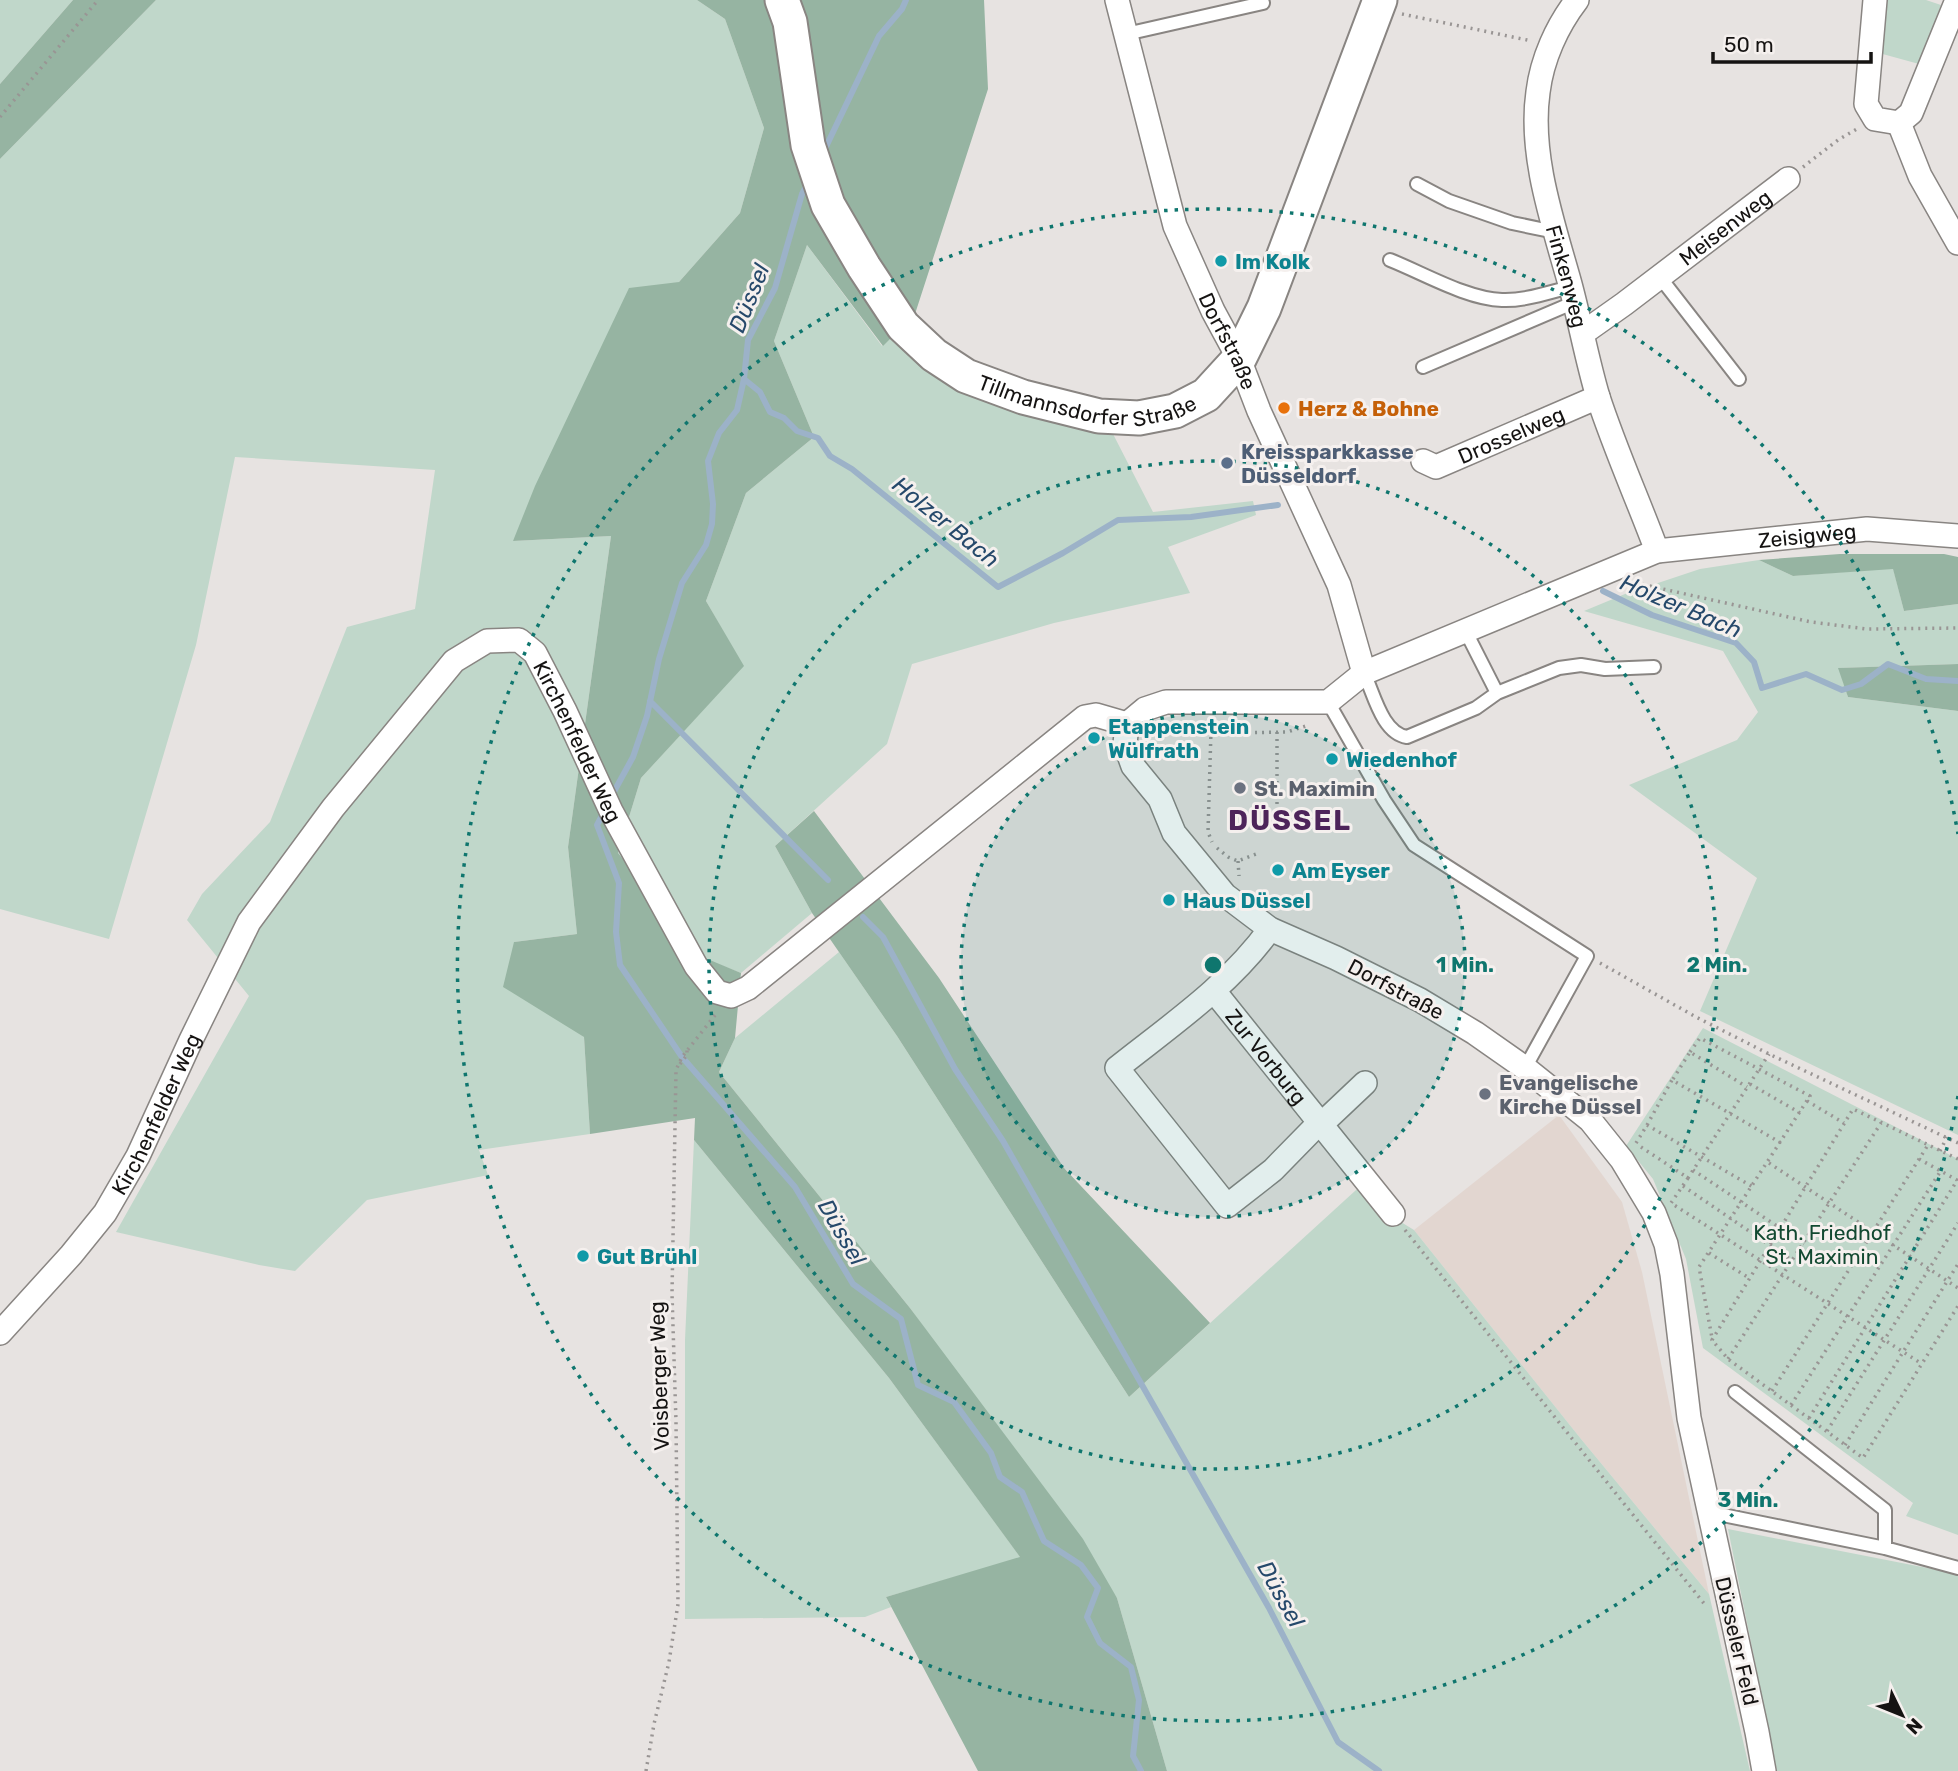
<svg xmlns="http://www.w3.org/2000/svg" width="1958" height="1771" viewBox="0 0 1958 1771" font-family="Rubik,sans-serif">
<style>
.built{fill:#e2d6d0}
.green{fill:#c0d7ca}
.forest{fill:#96b4a2}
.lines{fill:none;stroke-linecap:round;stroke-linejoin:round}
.stream{stroke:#9cb2c8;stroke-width:6}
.service-casing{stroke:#898582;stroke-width:16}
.minor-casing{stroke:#898582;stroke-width:26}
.secondary-casing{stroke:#898582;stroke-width:37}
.path{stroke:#999594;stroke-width:3.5;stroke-dasharray:2 5;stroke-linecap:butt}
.service{stroke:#fff;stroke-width:12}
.minor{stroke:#fff;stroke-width:23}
.secondary{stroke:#fff;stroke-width:33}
.ring{fill:none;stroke:#0f766e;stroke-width:3.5;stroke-dasharray:3.5 7}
.culture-dot{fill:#0f9aa8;stroke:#f5f0ee;stroke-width:2.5}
.food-dot{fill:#e8710a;stroke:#f5f0ee;stroke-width:2.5}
.service-dot{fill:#5c6f8a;stroke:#f5f0ee;stroke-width:2.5}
.worship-dot{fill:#6b7280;stroke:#f5f0ee;stroke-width:2.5}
.labels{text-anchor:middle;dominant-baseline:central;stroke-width:6;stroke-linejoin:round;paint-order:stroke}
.street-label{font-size:21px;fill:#151312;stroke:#f5f0ee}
.culture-label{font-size:21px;font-weight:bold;fill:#0d838f;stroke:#f5f0ee;text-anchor:start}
.food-label{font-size:21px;font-weight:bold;fill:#c56008;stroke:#f5f0ee;text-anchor:start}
.service-label{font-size:21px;font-weight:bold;fill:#4e5e75;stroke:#f5f0ee;text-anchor:start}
.worship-label{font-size:21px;font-weight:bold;fill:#5b616d;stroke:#f5f0ee;text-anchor:start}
.park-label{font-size:21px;fill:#124931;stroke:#f5f0ee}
.water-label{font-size:23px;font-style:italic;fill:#26496b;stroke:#f5f0ee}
.district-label{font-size:28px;font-weight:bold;letter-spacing:2px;fill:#4d245a;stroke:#f5f0ee}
.centre{fill:#0f766e;stroke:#f5f0ee;stroke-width:3.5}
.ring-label{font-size:21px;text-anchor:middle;font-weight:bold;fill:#0f766e;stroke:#f5f0ee;stroke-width:6;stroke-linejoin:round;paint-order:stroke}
</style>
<rect width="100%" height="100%" fill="#e7e3e1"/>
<path class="built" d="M1559,1115l63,87 20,70 67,322 -128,-155 -167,-209z"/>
<path class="green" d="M0,0h73l-73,84z
M156,0h541l28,19 39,109 -24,85 -61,69 -166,259 98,-5 -43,311 9,87 -63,8 70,95 6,97 -111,16 9,25 -121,25 -72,71 -36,-6 -143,-33 133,-236 -62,-76 15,-26 68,-72 77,-195 68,-18 20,-139 -200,-13 -39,188 -87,294 -109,-30v-750z
M1886,0h40l15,5 -22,59 -40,-11z
M807,245l75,101 11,-10 219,96 41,80 100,-11 3,14 -88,32 22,46 -136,30 -142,41 -25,80 -112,102 37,67 -71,60 -36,-14 -87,-106 23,-75 102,-112 -37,-65 40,-108 68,-56 -40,-96z
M1759,560l34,16 100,-8 11,43 54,-7v60l-119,4 9,29 110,14v424l-258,-124 57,-133 -128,-93 108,-45 21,-28 -35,-61 -139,-40 41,-17 75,-25z
M839,952l58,84 232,361 238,-217 29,39 18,11 167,209 128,155 41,177h-583l-50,-173 -207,-290 -191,-236 16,-34z
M1703,1028l255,131v376l-52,-19 7,-13 -210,-155 -17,-89 -33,-80 -27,-33z
M694,1140l195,238 132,180 -135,39 5,10 -26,10 -180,2v-279z
M1728,1529l230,45v197h-181z"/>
<path class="forest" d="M73,0h83l-156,159v-75z
M697,0h287l4,89 -73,225 -32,32 -76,-101 -33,96 40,96 -68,56 -40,108 38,65 -103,112 -23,75 87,105 36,15 -6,65 -16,34 191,236 173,231 34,59 50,173h-189l-92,-174 134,-40 -131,-179 -195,-238 1,-22 -105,16 -6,-97 -81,-50 11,-45 63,-8 -9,-87 43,-311 -98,5 22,-55 94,-198 50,-6 61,-69 24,-85 -39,-109z
M1840,554h104l14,3v47l-54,7 -11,-42 -100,7 -34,-16z
M1958,664v47l-110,-14 -10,-29z
M814,811l125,167 125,190 146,155 -81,74 -232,-361 -85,-123 -37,-67z"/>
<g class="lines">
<path class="stream" d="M823,153l56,-117 23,-27 4,-9
M744,379l16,13 10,20 14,6 13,13 21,7 12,18 22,13 146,118 65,-34 55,-33 73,-3 87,-12
M1603,591l49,24 84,28 18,19 8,26 44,-14 36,16 19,-6 27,-20 38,15 32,2
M650,701l178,179
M611,797l22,-40 14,-41 12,-57 23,-76 24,-38 6,-21 1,-20 -5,-43 11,-28 18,-23 7,-31 4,-39 27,-52 27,-94 7,-13
M605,810l-8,15 22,58 -3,49 4,33 62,92 113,130 58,97 48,35 17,66 36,17 37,51 9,24 22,15 22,49 37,24 17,23 -11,29 13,26 31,24 8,33 -6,56 8,15
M863,917l20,20 72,132 48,72 266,467 69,134 41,29"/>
<defs>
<path id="service" d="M1126,34l137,-31
M1417,184l32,17 63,22 43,9
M1390,260c33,13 77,39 112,40 23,1 47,-8 69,-13
M1659,276l80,103
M1423,367l152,-65
M1465,630l32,63 62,-25 22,-3 24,4 49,-2
M1364,673c10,21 18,60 43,64l69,-29 21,-15
M1328,702l56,98 30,45 173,111 -62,112
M1735,1392l150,118v38
M1708,1512l177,36 73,20"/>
<g id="minor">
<path id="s1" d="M1117,0l58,226 38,85 26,48 20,52 80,174 25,88"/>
<path id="s2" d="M1577,0c-20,26 -35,59 -39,92 -9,63 15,131 32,192 10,37 17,76 28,113 17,52 40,103 59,154"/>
<path d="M1875,0l-9,104 9,15 24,4 12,-10 46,-113"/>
<path d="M1899,123l21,53 38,67"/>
<path id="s3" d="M1583,333l41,-29 164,-125"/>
<path id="s4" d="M1423,461l13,6 162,-70"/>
<path d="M1270,929c-41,57 -99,96 -153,139l110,138 46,-36 46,-47 10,-6 36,-34"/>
<path id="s5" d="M1214,991l179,223"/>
<path id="s6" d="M0,1333l71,-78 34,-42 33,-57 53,-116 58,-118 84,-114 121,-147 33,-20 32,-1 16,13 30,58 46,100 85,155 21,26 14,4 17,-8 337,-271 11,-2 31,9"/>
<path id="s7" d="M1764,1771l-7,-39 -68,-314 -17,-144 -6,-30 -12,-31 -32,-53 -32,-40 -65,-52 -50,-35 -55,-33 -84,-42 -66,-29 -45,-34 -51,-62 -14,-34 -27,-33 -8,-22 2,-20 18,-15 21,-7h162l36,-29 293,-122 210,-22 91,7"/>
</g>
<g id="secondary">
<path id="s8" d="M782,0l8,22 18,123 20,60 36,62 39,59 31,29 32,21 57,21 76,19 40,2 36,-7 31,-16 33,-36 25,-51 116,-308"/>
</g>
</defs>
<use href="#service" class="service-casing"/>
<use href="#minor" class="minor-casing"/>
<use href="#secondary" class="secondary-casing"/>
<path class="path" d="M1402,14l130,27
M0,117l98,-117
M1803,167l35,-27 19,-11
M1636,583l175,39 56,7 91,-1
M1193,725l33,8 61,-1 22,-7
M1211,730l-3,102 4,10
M1277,732v81
M1217,848l11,9 10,4 21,-8
M1238,861l1,15
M1600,963l96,54 73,37 189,89
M1690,1052l10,-14 110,58 -111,171 13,71
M680,1064l7,-9v-5
M1673,1079l17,-27 57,35
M1750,1084l50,29
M1807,1101l37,22
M1647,1125l25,-45 109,63
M1636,1143l11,-18 106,62
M1641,1147l47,31 81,-124
M1940,1151l7,-14
M1919,1159l38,21
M1958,1159l-105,-50 -141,231 16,19 135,99 95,-152
M1769,1163l189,125
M1693,1170l111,74
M1688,1178l-17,25 251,161
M1683,1186l110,75
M1405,1230l301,376
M1709,1253l40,25
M1728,1359l153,-236
M1772,1391l156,-246
M1791,1405l149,-233
M1809,1418l149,-239
M1827,1431l131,-208
M1845,1445l113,-181
M646,1771l8,-47 15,-62 9,-58 -2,-182 -4,-128 4,-224 6,-13 34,-43"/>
<use href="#service" class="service"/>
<use href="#minor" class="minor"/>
<use href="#secondary" class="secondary"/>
</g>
<circle cx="1213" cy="965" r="252" fill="#0f766e" fill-opacity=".12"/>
<g class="ring">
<circle cx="1213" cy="965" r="252"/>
<circle cx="1213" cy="965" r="504"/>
<path d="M1958 1096A756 756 0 1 1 1958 834"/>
</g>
<g class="culture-dot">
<circle cx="1221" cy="261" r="7"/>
<circle cx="1094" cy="738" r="7"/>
<circle cx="1332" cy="759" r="7"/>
<circle cx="1278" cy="870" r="7"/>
<circle cx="1169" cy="900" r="7"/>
<circle cx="583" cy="1256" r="7"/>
</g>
<circle class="food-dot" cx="1284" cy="408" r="7"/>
<circle class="service-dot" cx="1227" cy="463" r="7"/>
<g class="worship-dot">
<circle cx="1240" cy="788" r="7"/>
<circle cx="1485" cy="1094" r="7"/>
</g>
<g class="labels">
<g class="street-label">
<text stroke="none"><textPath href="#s3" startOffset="177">Meisenweg</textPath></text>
<text stroke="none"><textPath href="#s2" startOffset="289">Finkenweg</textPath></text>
<text stroke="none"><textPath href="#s1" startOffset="360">Dorfstraße</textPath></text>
<text stroke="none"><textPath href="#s8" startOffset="560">Tillmannsdorfer Straße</textPath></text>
<text stroke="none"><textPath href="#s4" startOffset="96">Drosselweg</textPath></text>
<text stroke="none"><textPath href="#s7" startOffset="2039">Zeisigweg</textPath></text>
<text stroke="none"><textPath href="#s6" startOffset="1006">Kirchenfelder Weg</textPath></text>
<text transform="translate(1396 989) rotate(28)">Dorfstraße</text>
<text stroke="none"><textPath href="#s5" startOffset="84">Zur Vorburg</textPath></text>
<text stroke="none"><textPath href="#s6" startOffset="271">Kirchenfelder Weg</textPath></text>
<text transform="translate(659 1376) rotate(-92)">Voisberger Weg</text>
<text transform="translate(1737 1641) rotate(77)">Düsseler Feld</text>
</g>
<g class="culture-label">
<text x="1235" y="261">Im Kolk</text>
<text x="1108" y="726">Etappenstein<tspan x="1108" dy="24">Wülfrath</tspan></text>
<text x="1346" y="759">Wiedenhof</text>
<text x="1292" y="870">Am Eyser</text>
<text x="1183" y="900">Haus Düssel</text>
<text x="597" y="1256">Gut Brühl</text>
</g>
<g class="food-label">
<text x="1298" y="408">Herz &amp; Bohne</text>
</g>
<g class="service-label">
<text x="1241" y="451">Kreissparkkasse<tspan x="1241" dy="24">Düsseldorf</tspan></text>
</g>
<g class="worship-label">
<text x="1254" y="788">St. Maximin</text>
<text x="1499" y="1082">Evangelische<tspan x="1499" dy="24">Kirche Düssel</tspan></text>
</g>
<g class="park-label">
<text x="1822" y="1232">Kath. Friedhof<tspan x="1822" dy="24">St. Maximin</tspan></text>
</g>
<g class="water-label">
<text transform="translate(749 298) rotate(-68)">Düssel</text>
<text transform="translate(946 522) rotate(39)">Holzer Bach</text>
<text transform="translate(1681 606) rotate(23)">Holzer Bach</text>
<text transform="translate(842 1232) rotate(60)">Düssel</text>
<text transform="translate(1281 1594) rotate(61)">Düssel</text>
</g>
<g class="district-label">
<text x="1290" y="820">DÜSSEL</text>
</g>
</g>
<circle cx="1213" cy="965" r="10" class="centre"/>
<g class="ring-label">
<text x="1465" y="972">1 Min.</text>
<text x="1717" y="972">2 Min.</text>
<text x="1748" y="1507">3 Min.</text>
</g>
<g transform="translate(1902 1715) rotate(133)" stroke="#f5f0ee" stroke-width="5" paint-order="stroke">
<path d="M0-5L12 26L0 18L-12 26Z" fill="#151312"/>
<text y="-10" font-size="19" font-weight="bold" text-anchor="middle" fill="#151312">N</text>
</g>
<path d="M1713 52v10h158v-10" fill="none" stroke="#151312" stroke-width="3.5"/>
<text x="1724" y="52" font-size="21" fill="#151312" stroke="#f5f0ee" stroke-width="5" paint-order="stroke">50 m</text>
</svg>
